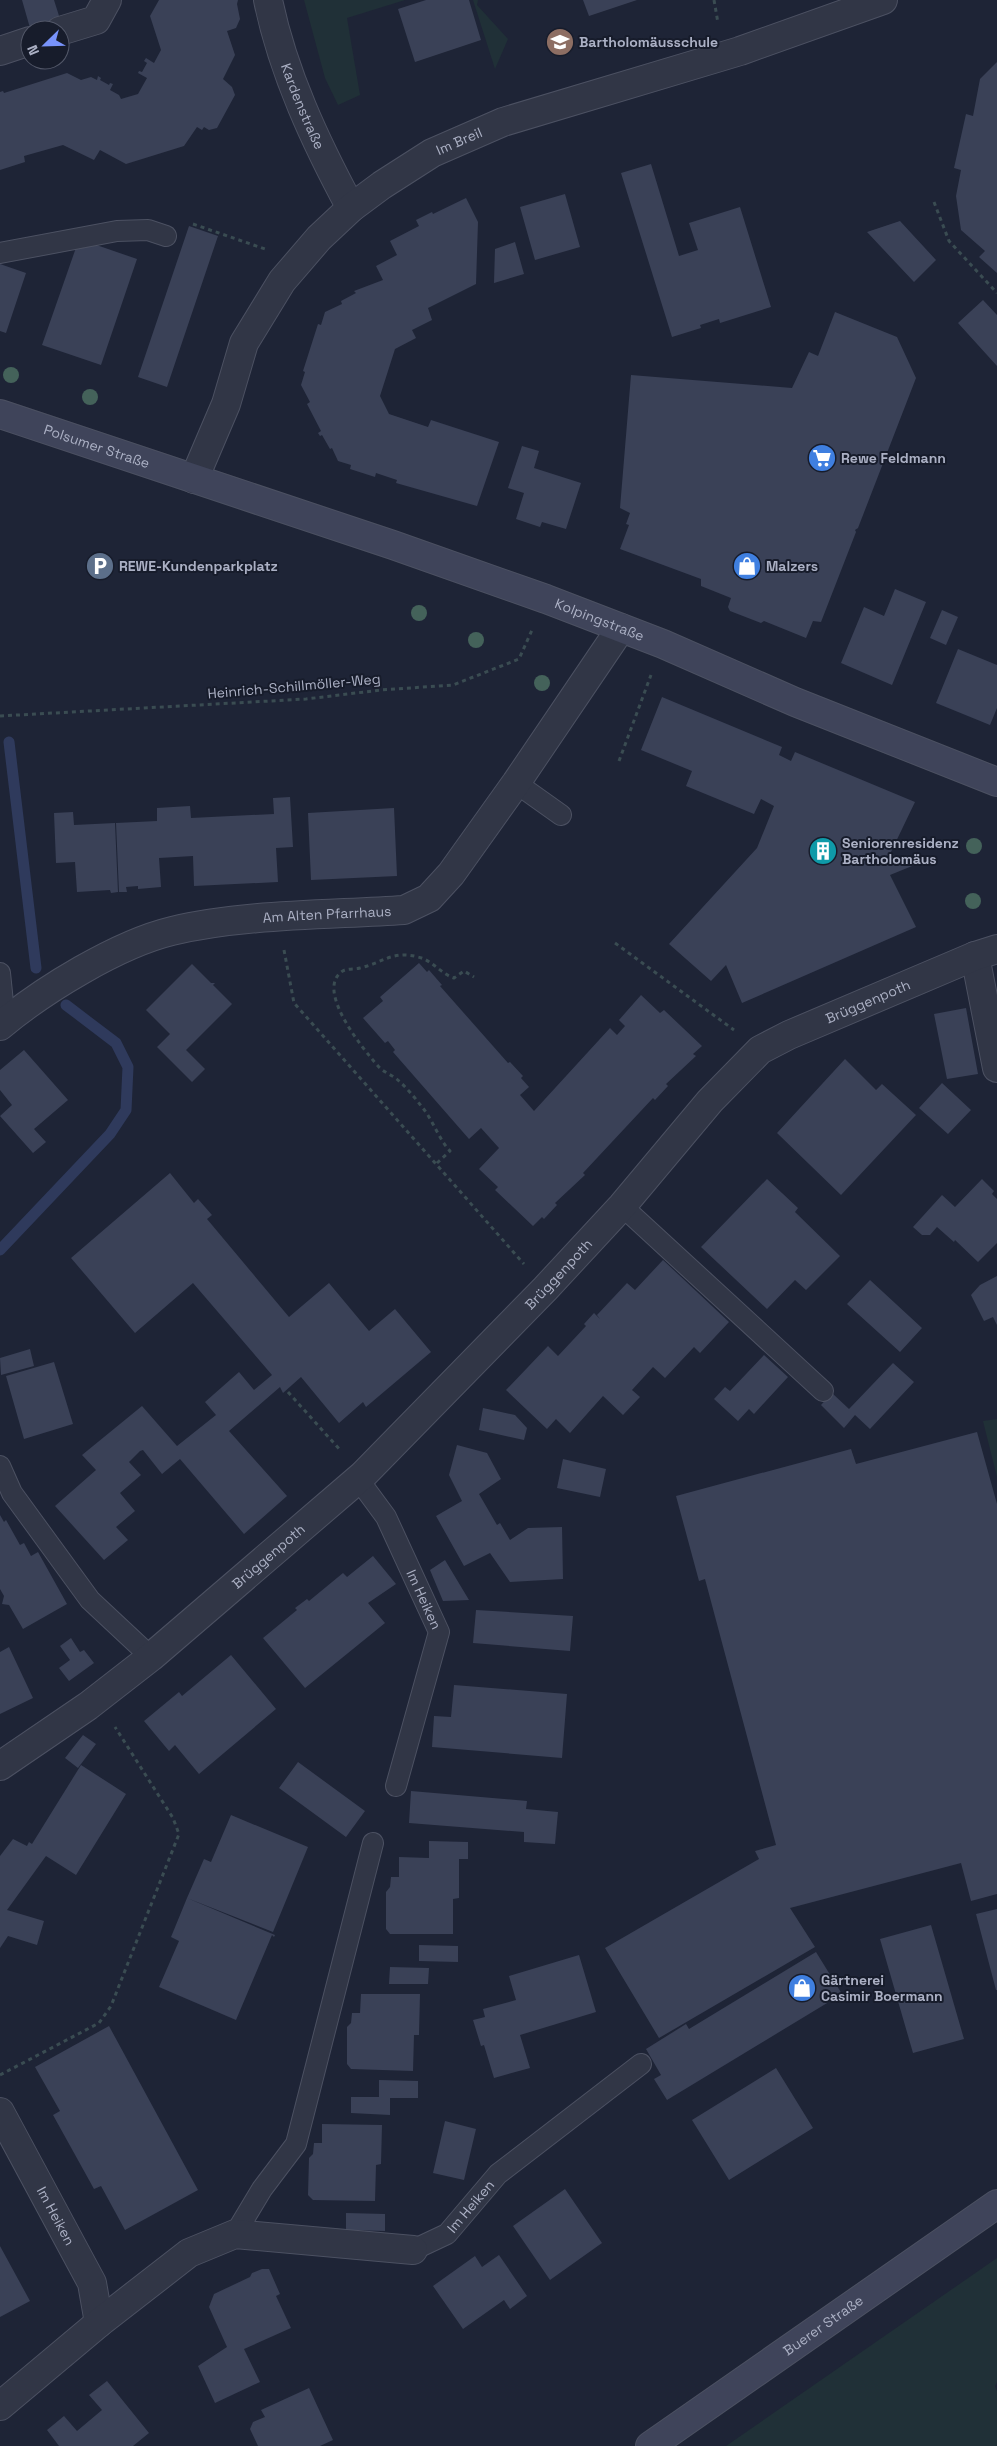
<svg xmlns="http://www.w3.org/2000/svg" width="997" height="2446" viewBox="0 0 997 2446" font-family="'Space Grotesk',sans-serif">
<style>
.green{fill:#203037}
.lines{fill:none;stroke-linecap:round;stroke-linejoin:round}
.stream{stroke:#2f3a5c;stroke-width:11}
.building{fill:#3a4157}
.lane-casing{stroke:#4c5162;stroke-width:22}
.street-casing{stroke:#4c5162;stroke-width:30}
.secondary-casing{stroke:#4c5162;stroke-width:30}
.path{stroke:#3a4c52;stroke-width:3;stroke-dasharray:4 4;stroke-linecap:butt}
.lane{stroke:#313646;stroke-width:20}
.street{stroke:#313646;stroke-width:28}
.secondary{stroke:#3f445a;stroke-width:28}
.tree{fill:#44625a}
.labels{text-anchor:middle;dominant-baseline:central;stroke-width:4;stroke-linejoin:round;paint-order:stroke}
.poi-label{font-size:14px;font-weight:bold;fill:#abb0c4;stroke:#171c2b;text-anchor:start}
.street-label{font-size:14px;fill:#abb0c4;stroke:#171c2b}
</style>
<rect width="100%" height="100%" fill="#1e2436"/>
<path class="green" d="M304,0h101l-58,18 13,77 -22,10 -13,-27z
M473,0h5l-1,5 31,34 -13,30z
M997,1419v58l-14,-56z
M997,2258v124l-2,4 2,5v55h-271z"/>
<g class="lines">
<path class="stream" d="M9,742l27,226
M0,1250l110,-116 16,-24 2,-43 -12,-24 -50,-38"/>
</g>
<path class="building" d="M22,0h32l6,19 -30,9z
M159,0h79l-1,4 3,15 -4,9 -9,3 8,24 -12,24 9,8 3,8 -18,33 -8,2 -5,-3 -2,3 -5,-3 -13,19 -58,18 -26,-14 -6,10 -31,-15 -39,11 1,6 -25,8v-78l3,-1 1,2 63,-20 14,7 10,-3 6,3 1,-4 3,2 -1,2 9,5 1,-2 3,1 -3,6 9,5 2,4 17,-5 9,-16 -9,-5 1,-2 3,1 5,-9 -3,-2 2,-3 8,5 7,-13 -11,-34z
M426,0h43l12,40 -66,22 -17,-53z
M583,0h54l-48,16z
M997,62v211l-18,-16 6,-6 -24,-21 -5,-34 5,-26 -7,-2 12,-54 7,2 7,-37z
M651,164l28,92 19,-6 -9,-27 51,-16 31,100 -51,16 -1,-4 -19,6 1,3 -29,9 -51,-164z
M565,194l15,53 -45,13 -15,-53z
M466,198l12,24 -2,62 -48,24 4,12 -20,10 4,8 -21,11 -15,47 9,18 39,13 3,-7 68,22 -22,64 -81,-23 1,-3 -21,-7 -1,4 -25,-8 1,-4 -13,-4 -6,-13 -2,1 -8,-14 -2,1 -2,-3 3,-2 -14,-27 3,-2 -9,-17 4,-13 -2,-1 15,-47 3,1 4,-13 17,-8 -1,-3 15,-8 -2,-2 29,-11 -7,-14 21,-11 -7,-14 29,-15 -3,-6 16,-8 1,2z
M900,221l36,39 -22,22 -47,-50z
M189,226l29,10 -51,151 -29,-10z
M79,239l58,20 -36,106 -59,-20z
M515,242l9,32 -30,9 1,-34z
M0,264l26,9 -20,60 -6,-2z
M983,300l14,15v51l-39,-43z
M835,312l62,25 19,41 -58,150 -3,2 1,2 -35,90 -8,-1 -7,17 -42,-17 -3,2 -31,-12 -2,-4 3,-9 -30,-12v-7l-81,-30 9,-24 -3,-1 4,-11 -10,-5 11,-133 161,13 17,-36 9,4z
M522,446l17,5 -5,17 47,15 -15,46 -24,-7 -2,5 -24,-8 8,-26 -16,-5z
M895,589l31,13 -34,83 -51,-22 23,-56 20,9z
M942,610l16,7 -12,28 -16,-7z
M958,649l39,16v43l-7,17 -54,-22z
M662,697l120,50 -3,8 12,6 4,-9 120,50 -25,52 27,10 -27,11 26,52 -174,76 -16,-38 -15,16 -42,-37 88,-96 17,-42 -13,-7 -7,15 -68,-28 6,-15 -51,-21z
M290,797l3,50 -17,1 2,34 -84,4 -1,-30 -34,2 2,29 -23,2v-3l-12,1 1,5h-8l-3,-69 41,-2v-13l16,-1 17,-1 1,12 83,-4 -1,-16z
M394,808l3,68 -86,4 -3,-67z
M73,812l1,13 41,-2 3,69 -7,1 -1,-3 -33,2 -2,-30 -19,1 -2,-50z
M419,963l8,9 2,-2 13,15 -2,1 68,77 2,-1 13,14 -2,2 8,9 -9,8 14,16 76,-83 7,7 8,-9 -6,-6 22,-25 19,18 4,-3 38,36 -9,8 3,2 -30,28 2,2 -13,14 -2,-2 -70,75 2,2 -30,28 2,2 -13,14 -2,-2 -9,9 -38,-36 3,-3 -19,-18 20,-21 -18,-20 -12,11 -76,-87 2,-2 -7,-9 -3,2 -22,-25 20,-17 -3,-4z
M192,964l19,19h4l-2,2 19,19 -46,46 19,19 -13,13 -35,-35 13,-13 -24,-24z
M966,1008l12,66 -31,5 -13,-65z
M24,1050l44,50 -34,29 12,13 -13,11 -33,-37 12,-11 -12,-15v-20z
M845,1059l31,31 6,-6 34,31 -75,80 -64,-62z
M942,1083l29,27 -23,24 -29,-26z
M170,1173l24,30 4,-4 14,16 -5,4 82,98 40,-34 40,48 26,-22 36,43 -65,55 -3,-5 -24,21 -38,-46 -18,16 -3,-6 -51,44 58,65 -43,38 -64,-75 -18,15 -19,-24 -3,1 -11,11 12,13 -21,18 15,18 -19,16 12,13 -24,20 -49,-54 41,-36 -14,-15 60,-49 35,40 39,-31 -11,-13 34,-30 15,18 18,-15 -79,-92 -58,50 -64,-75z
M767,1179l31,29 -3,4 45,44 -34,34 -11,-10 -28,29 -66,-62z
M982,1179l12,12 -2,3 5,5v44l-19,19 -23,-22 -1,2 -17,-15 -7,8h-8l-9,-8 29,-32 13,12z
M663,1260l66,62 -29,31 -6,-6 -29,31 -12,-11 -21,23 8,7 -17,18 -20,-19 -33,37 -14,-14 -9,10 -41,-39 42,-44 10,10 28,-30 -2,-2 10,-11 6,6 -3,-4 30,-32 8,7z
M997,1276v49l-4,-8 -9,4 -13,-26 9,-10z
M870,1280l52,48 -22,24 -53,-48z
M30,1349l4,17 -33,9 -1,-17z
M764,1355l24,22 -34,37 -5,-5 -11,12 -24,-22 11,-12 5,4z
M54,1362l19,62 -49,15 -18,-63z
M893,1363l21,19 -44,47 -15,-14 -11,13 -23,-23 11,-12 17,16z
M483,1408l32,7 12,13 -3,12 -45,-10z
M977,1432l20,72v390l-26,7 -10,-38 -171,45 25,39 -156,91 -54,-90 154,-89 -4,-8 21,-6 -71,-266 -6,2 -23,-85 175,-47 5,15z
M457,1445l30,8 14,26 -22,15 18,31 3,-2 10,17 18,-12 34,-1 1,52 -53,3 -20,-29 -26,13 -28,-50 26,-15 -13,-26z
M563,1459l43,10 -6,28 -43,-9z
M0,1515l4,7 2,-2 14,25 4,-2 7,13 7,-4 29,52 -44,25 -14,-24 -7,-1 2,-8 -4,-7z
M373,1556l23,28 -28,19 17,20 -80,65 -42,-50 34,-28 -2,-2 12,-9 2,2 34,-28 4,4z
M445,1560l24,40 -26,1 -13,-31z
M476,1610l97,6 -3,35 -97,-8z
M71,1638l9,14 4,-2 10,13 -25,18 -10,-13 11,-8 -10,-14z
M9,1647l24,51 -33,16v-62z
M231,1655l45,54 -77,65 -24,-29 -6,6 -25,-30 35,-29 3,4z
M454,1685l113,9 -5,64 -130,-11 2,-31 17,1z
M83,1735l13,9 -18,24 -13,-10z
M298,1762l67,49 -19,26 -67,-49z
M81,1765l45,29 -50,81 -30,-19 -39,54 37,11 -7,24 -29,-9 -8,12v-92l13,-17 14,7 2,-4 3,2z
M411,1791l116,10 -1,8 32,3 -3,32 -31,-2v-10l-115,-9z
M231,1815l77,32 -35,85 -86,-34 17,-39 7,3z
M429,1841l39,1v17h-9v39l-6,1v35h-63l-4,-5v-37l4,-5 1,-10h8v-20l30,1z
M187,1898l88,37 -1,2 -2,-2 -36,85 -77,-33 20,-46 -8,-4z
M997,1909v81h-1l-20,-76z
M931,1925l33,114 -51,14 -33,-114z
M419,1945l39,1v16l-39,-1z
M816,1952l26,42 -175,106 -13,-21 7,-4 -15,-26 40,-25 3,5z
M579,1955l17,57 -76,23 10,33 -36,10 -10,-33 -3,1 -8,-26 12,-3 -2,-8 33,-9 -7,-24z
M390,1967l39,1 -1,16h-39z
M361,1994h59l-1,41h-5l-1,36 -62,-2 -4,-5v-37l4,-4 1,-10h8z
M109,2026l89,164 -73,40 -24,-44 -7,3 -41,-74 7,-4 -25,-44z
M776,2068l37,60 -84,52 -37,-60z
M379,2080l39,1v17h-28v17l-39,-2v-16h28z
M445,2121l31,8 -12,51 -31,-7z
M322,2124l60,1 -1,39 -5,1 -1,36 -62,-1 -5,-5 1,-37 4,-4 1,-11h8z
M565,2189l37,54 -52,37 -37,-54z
M346,2213l39,1v17l-39,-1z
M0,2246l30,55 -30,16z
M499,2255l28,41 -17,13 -6,-9 -41,29 -30,-43 42,-30 7,11z
M262,2269h7l11,25 -4,2 15,32 -47,21 16,33 -45,21 -17,-37 29,-19 -18,-40 5,-13 36,-17 2,-4z
M107,2381l42,52 -16,13h-74l-12,-16 17,-14 13,15 25,-21 -13,-15z
M309,2388l24,52 -13,6h-62l-8,-17 3,-7 12,-5 -4,-7z"/>
<g class="lines">
<defs>
<g id="lane">
<path d="M0,253l117,-22 31,-1 18,6"/>
<path d="M516,783l45,32"/>
<path d="M0,973l5,49"/>
<path d="M622,1206l201,185"/>
<path d="M0,1466l12,27 78,107 61,57"/>
<path id="s1" d="M358,1479l28,38 53,115 -43,154"/>
<path d="M235,2234l27,-45 34,-45 77,-301"/>
<path id="s2" d="M413,2250l34,-16 51,-60 143,-110"/>
</g>
<g id="street">
<path id="s3" d="M268,0c15,73 48,143 83,208"/>
<path d="M60,31l36,-11 11,-20"/>
<path d="M0,51l30,-10"/>
<path id="s4" d="M194,479l32,-75 18,-61 38,-62 37,-43 32,-30 31,-23 50,-32 71,-31 237,-71 143,-51"/>
<path d="M975,956l22,112"/>
<path id="s5" d="M0,1026c43,-36 118,-82 172,-95 71,-17 158,-16 232,-21l25,-12 22,-24 65,-91 105,-155"/>
<path id="s6" d="M0,1766l88,-60 63,-49 212,-182 182,-186 77,-83 88,-105 50,-51 29,-15 186,-79 22,-7"/>
<path id="s7" d="M0,2112l92,171 7,40"/>
<path d="M0,2406l99,-83 90,-70 46,-19 178,16"/>
</g>
<g id="secondary">
<path id="s8" d="M0,414l393,131 153,54 117,45 132,58 202,80"/>
<path id="s9" d="M650,2446l347,-242"/>
</g>
</defs>
<use href="#lane" class="lane-casing"/>
<use href="#street" class="street-casing"/>
<use href="#secondary" class="secondary-casing"/>
<path class="path" d="M714,0l4,23
M934,202l15,39 48,52
M193,224l72,25
M0,716l306,-17 75,-9 72,-5 66,-26 13,-29
M619,761l32,-86
M615,943l119,87
M284,950l10,53 230,261
M437,1163l13,-12c-12,-13 -17,-31 -28,-44 -7,-9 -15,-19 -23,-26 -6,-6 -15,-8 -21,-15 -15,-17 -59,-71 -39,-92 6,-7 14,-4 21,-6 22,-5 33,-18 58,-11 14,3 23,17 36,21l10,-7 10,6
M288,1392l53,59
M0,2075l99,-52 12,-17 68,-172 -6,-16 -58,-91"/>
<use href="#lane" class="lane"/>
<use href="#street" class="street"/>
<use href="#secondary" class="secondary"/>
</g>
<g class="tree">
<circle cx="11" cy="375" r="8"/>
<circle cx="90" cy="397" r="8"/>
<circle cx="419" cy="613" r="8"/>
<circle cx="476" cy="640" r="8"/>
<circle cx="542" cy="683" r="8"/>
<circle cx="974" cy="846" r="8"/>
<circle cx="973" cy="901" r="8"/>
</g>
<defs>
<symbol id="school-disc" viewBox="-11 -11 22 22"><circle r="9.5" fill="#8d6e63" stroke="#171c2b"/><path d="M0-5L7-2L0 1L-7-2ZM-4 1L0 2.5L4 1V4Q0 6-4 4Z" fill="#fff"/></symbol>
<symbol id="supermarket-disc" viewBox="-11 -11 22 22"><circle r="9.5" fill="#3f7fe0" stroke="#171c2b"/><path d="M-6-5.5h2.5l.6 2H6L4.5 2H-2.5L-4.4-4H-6ZM-1.5 3.2a1.3 1.3 0 1 0 .1 0ZM3 3.2a1.3 1.3 0 1 0 .1 0Z" fill="#fff"/></symbol>
<symbol id="parking-disc" viewBox="-11 -11 22 22"><circle r="9.5" fill="#5c6f8a" stroke="#171c2b"/><path d="M-3.5-5.5H1a3.5 3.5 0 0 1 0 7H-1V5.5H-3.5ZM-1-3.4V-.6H.8a1.4 1.4 0 0 0 0-2.8Z" fill="#fff"/></symbol>
<symbol id="shop-disc" viewBox="-11 -11 22 22"><circle r="9.5" fill="#3f7fe0" stroke="#171c2b"/><path d="M-5-2.5h2.3a2.7 3.5 0 0 1 5.4 0H5L5.5 6h-11ZM-1.5-2.5h3a1.5 2.3 0 0 0-3 0Z" fill="#fff"/></symbol>
<symbol id="building-disc" viewBox="-11 -11 22 22"><circle r="9.5" fill="#0f9aa8" stroke="#171c2b"/><path d="M-4-6H4V6H1V3H-1V6H-4ZM-2.5-4.3h1.7v1.8h-1.7ZM.8-4.3h1.7v1.8H.8ZM-2.5-1h1.7V.8h-1.7ZM.8-1h1.7V.8H.8Z" fill="#fff"/></symbol>
</defs>
<g fill-rule="evenodd">
<use href="#school-disc" x="544" y="26" width="32" height="32"/>
<use href="#supermarket-disc" x="806" y="442" width="32" height="32"/>
<use href="#parking-disc" x="84" y="550" width="32" height="32"/>
<use href="#shop-disc" x="731" y="550" width="32" height="32"/>
<use href="#building-disc" x="807" y="835" width="32" height="32"/>
<use href="#shop-disc" x="786" y="1972" width="32" height="32"/>
</g>
<g class="labels">
<g class="poi-label">
<text x="579" y="42">Bartholomäusschule</text>
<text x="841" y="458">Rewe Feldmann</text>
<text x="119" y="566">REWE-Kundenparkplatz</text>
<text x="766" y="566">Malzers</text>
<text x="842" y="843">Seniorenresidenz<tspan x="842" dy="16">Bartholomäus</tspan></text>
<text x="821" y="1980">Gärtnerei<tspan x="821" dy="16">Casimir Boermann</tspan></text>
</g>
<g class="street-label">
<text stroke="none"><textPath href="#s3" startOffset="112">Kardenstraße</textPath></text>
<text stroke="none"><textPath href="#s4" startOffset="446">Im Breil</textPath></text>
<text stroke="none"><textPath href="#s8" startOffset="102">Polsumer Straße</textPath></text>
<text stroke="none"><textPath href="#s8" startOffset="634">Kolpingstraße</textPath></text>
<text transform="translate(294 686) rotate(-5)">Heinrich-Schillmöller-Weg</text>
<text stroke="none"><textPath href="#s5" startOffset="354">Am Alten Pfarrhaus</textPath></text>
<text stroke="none"><textPath href="#s6" startOffset="1166">Brüggenpoth</textPath></text>
<text stroke="none"><textPath href="#s6" startOffset="746">Brüggenpoth</textPath></text>
<text stroke="none"><textPath href="#s6" startOffset="341">Brüggenpoth</textPath></text>
<text stroke="none"><textPath href="#s1" startOffset="138">Im Heiken</textPath></text>
<text stroke="none"><textPath href="#s2" startOffset="74">Im Heiken</textPath></text>
<text stroke="none"><textPath href="#s7" startOffset="118">Im Heiken</textPath></text>
<text stroke="none"><textPath href="#s9" startOffset="211">Buerer Straße</textPath></text>
</g>
</g>
<g transform="translate(45 45) rotate(247)"><circle r="24" fill="#171c2b" stroke="#525768"/>
<path d="M0-4L9 19L0 12L-9 19Z" fill="#7893fb"/>
<text y="-8" font-size="14" font-weight="bold" text-anchor="middle" fill="#abb0c4">N</text>
</g>
</svg>
